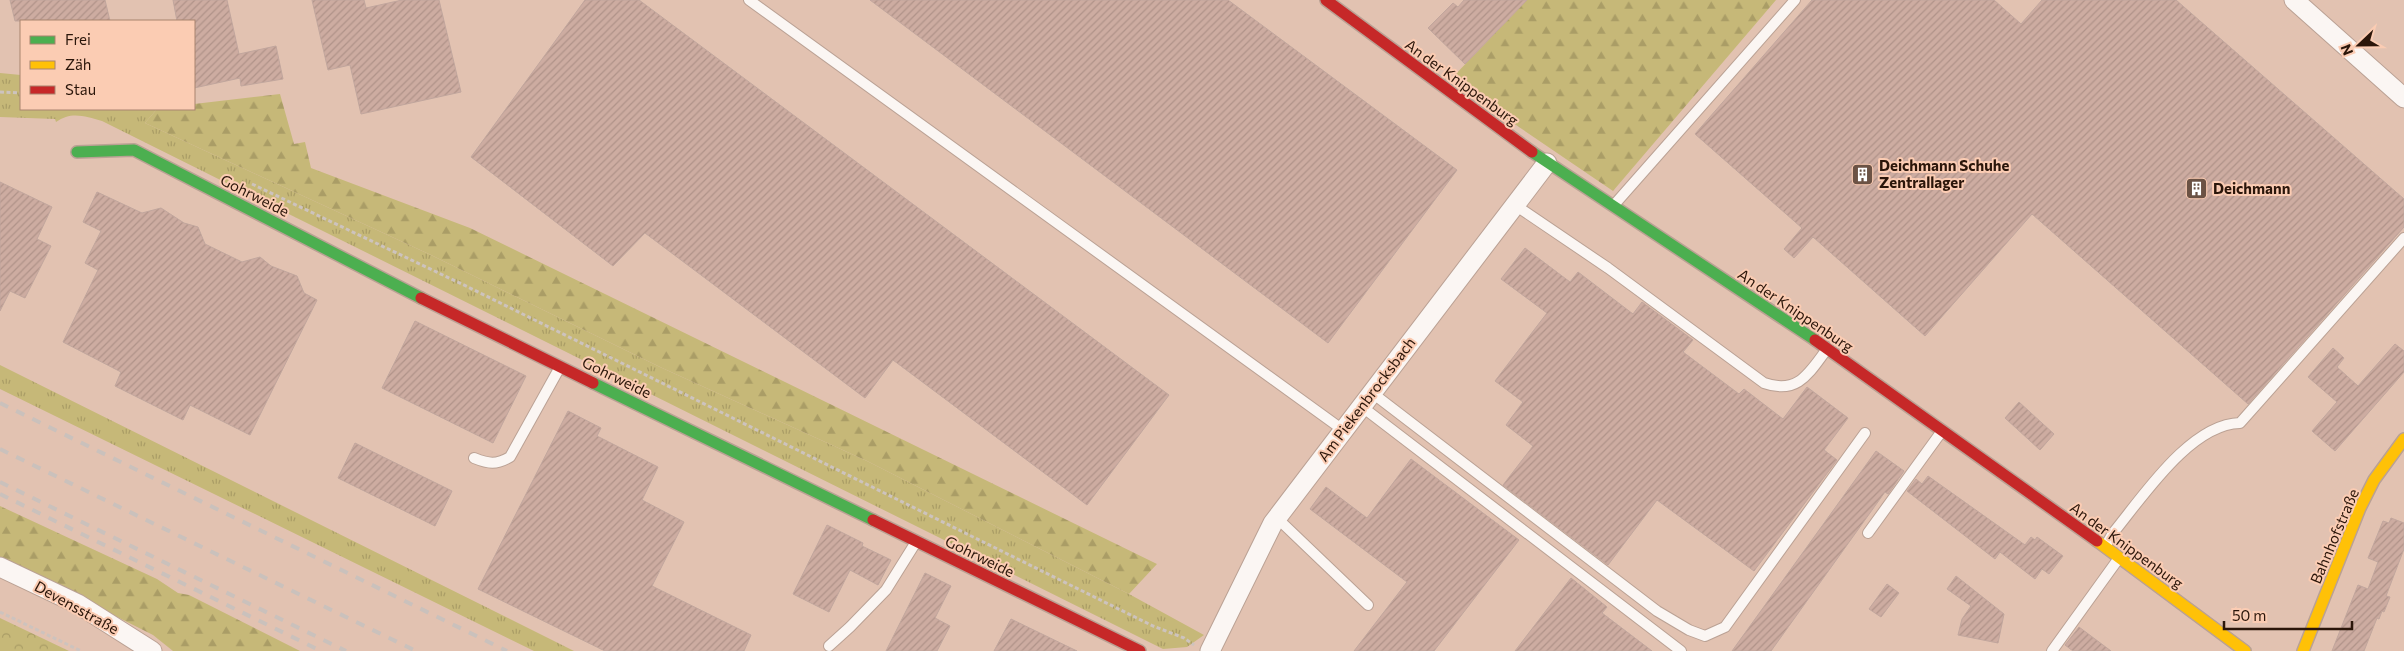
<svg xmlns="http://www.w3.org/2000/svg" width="2404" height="651" viewBox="0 0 2404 651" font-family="Commissioner,sans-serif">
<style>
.grass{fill:url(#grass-tufts)}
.forest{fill:url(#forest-firs)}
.park{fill:url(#park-crowns)}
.building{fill:url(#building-hatch);stroke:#c1a69d}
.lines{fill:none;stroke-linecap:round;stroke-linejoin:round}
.lane-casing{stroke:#baa194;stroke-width:12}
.street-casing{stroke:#baa194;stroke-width:21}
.fast-casing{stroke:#baa194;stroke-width:14}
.slow-casing{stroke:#baa194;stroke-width:14}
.jam-casing{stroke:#baa194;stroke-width:14}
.path{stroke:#cdc3be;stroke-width:3;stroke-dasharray:4 2.5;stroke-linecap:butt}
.lane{stroke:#fbf6f3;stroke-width:10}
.street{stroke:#fbf6f3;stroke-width:19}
.fast{stroke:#4caf50;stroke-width:11}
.slow{stroke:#ffc107;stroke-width:11}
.jam{stroke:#c62828;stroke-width:11}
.rail{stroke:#cac1bc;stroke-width:4;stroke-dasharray:9 9;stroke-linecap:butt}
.labels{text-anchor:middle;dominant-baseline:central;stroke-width:4;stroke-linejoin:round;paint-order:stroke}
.street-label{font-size:15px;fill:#2b160a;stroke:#fbccb3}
.poi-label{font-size:15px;font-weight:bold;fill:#2b160a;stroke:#fbccb3;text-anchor:start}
</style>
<defs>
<pattern id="grass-tufts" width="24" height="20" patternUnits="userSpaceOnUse" patternTransform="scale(1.25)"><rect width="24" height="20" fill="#c6b878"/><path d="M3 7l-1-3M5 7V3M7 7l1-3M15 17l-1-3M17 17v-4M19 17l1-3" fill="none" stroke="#aa9d66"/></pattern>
<pattern id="forest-firs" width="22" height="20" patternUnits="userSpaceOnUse" patternTransform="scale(1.25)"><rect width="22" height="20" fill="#c6b878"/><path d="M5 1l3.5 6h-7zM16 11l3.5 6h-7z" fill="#aa9d66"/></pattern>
<pattern id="park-crowns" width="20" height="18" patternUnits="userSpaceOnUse" patternTransform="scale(1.25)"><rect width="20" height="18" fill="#c6b878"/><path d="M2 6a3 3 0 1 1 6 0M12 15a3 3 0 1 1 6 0" fill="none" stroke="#aa9d66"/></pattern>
<pattern id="building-hatch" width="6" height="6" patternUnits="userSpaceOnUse" patternTransform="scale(1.25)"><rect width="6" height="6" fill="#cdaca1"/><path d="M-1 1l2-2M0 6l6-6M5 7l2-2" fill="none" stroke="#b09389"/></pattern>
</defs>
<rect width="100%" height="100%" fill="#e2c2b1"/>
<path class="grass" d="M0,73l21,2v34h136l-12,14 286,132 229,112 207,94 262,133 75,41 -17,12 -24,2 -1061,-528c-17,-5 -31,-10 -46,1l-1,-3 -55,-2z
M0,365l574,286h-40l-534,-262z"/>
<path class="forest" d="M1527,0h249l-163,191 -163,-111z
M280,94l14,50 11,-2 6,26 159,60 687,336 -28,30 -262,-133 -207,-94 -229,-112 -286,-132 12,-14h37v-5z
M0,506l157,73 21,14 11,2 111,56h-127l-20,-16 -153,-77z"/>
<path class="park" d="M0,618l69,33h-69z"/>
<path class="building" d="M10,0h95l5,21h-95z
M173,0h54l12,54 37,-8 7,33 -42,7 -1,-8 -46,10v-67h-17z
M312,0h52l2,8 36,-8h37l22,92 -100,22 -11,-49 -22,5z
M585,0h54l530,395 -82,110 -194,-145 -28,38 -220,-165 -32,33 -142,-109z
M870,0h358l229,170 -129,173z
M1464,0h63l-62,64 -37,-36 25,-25 5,4z
M1812,0h182l27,24 21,-24h134l228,199v28l-156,177 -216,-190 -107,122 -112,-99 -19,21 -10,-9 18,-21 -107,-94z
M0,182l52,25 -15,32 14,7 -26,52 -15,-7 -10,20z
M97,192l45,21 19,-5 23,15 14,4 7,17 37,18 18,-5 11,9 26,10 7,17 13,7 -67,135 -60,-30 -7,15 -68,-34 6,-14 -58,-30 35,-72 -13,-7 16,-32 -18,-9z
M1525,248l45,34 8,-10 55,42 9,-12 51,38 -10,12 56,42 5,-5 39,30 24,-32 41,31 -24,32 13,10 -83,111 -97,-71 -49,65 -105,-80 30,-39 -27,-21 17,-23 -28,-21 52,-68 -46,-34z
M415,321l111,55 -33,67 -111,-55z
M2395,344l9,7v21l-69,79 -23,-20 25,-29 -29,-25 25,-29 11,10 -7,9 21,19z
M2019,402l35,32 -14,16 -35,-32z
M568,411l33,17 -4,8 61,31 -16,33 42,22 -32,64 99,49 -7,16h-139l-127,-62z
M355,443l97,48 -17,35 -97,-48z
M1876,451l28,20 -16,23 -3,-2 -114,159h-39z
M1411,459l108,81 -85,111h-80l53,-69 -97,-73 16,-22 41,31z
M1928,476l97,69 6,-8 4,3 2,-3 26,19 -14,18 -7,-5 -7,10 -35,-27 -5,7 -88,-68 9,-12 6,5z
M2391,518l13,5v26l-18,47 4,1 -6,15 -2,-1 -3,8 -2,-1 -13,33h-32l26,-66 10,4 10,-27 -10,-4 15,-37 6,2z
M827,525l36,18 -1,3 29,14 -13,25 -28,-15 -21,42 -36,-18z
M925,573l26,13 -16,32 15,8 -13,25h-51z
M1956,576l48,38 -6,29 -40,-8 4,-16 9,-13 -24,-17z
M1571,578l36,29 -5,6 50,38h-137z
M1887,584l12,9 -18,24 -12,-8z
M1011,619l66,32h-83z
M2079,627l32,24h-38l-8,-6z"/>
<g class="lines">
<defs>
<path id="lane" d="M749,0l594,430
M1515,205l93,63 156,115c34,12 45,-10 63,-34
M1614,205l181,-205
M1371,392l286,219 32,19 16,6 20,-9 140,-194
M1361,406l320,245
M474,458c15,6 22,7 36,-1l50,-90
M1277,518l91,87
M1868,533l74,-102
M2106,545l7,-12c29,-35 77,-109 127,-110l164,-185
M829,646l21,-19 36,-37 30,-48
M2052,651l67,-93"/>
<path id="street" d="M2294,0l110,98
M0,567l78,37 74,47
M1210,651l63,-128 274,-360"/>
<path id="fast" d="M77,152l57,-2 287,148
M1532,152l283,188
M593,383l280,137"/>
<path id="slow" d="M2097,541l148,110
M2303,651l57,-143 14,-28 30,-41"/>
<path id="jam" d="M1326,0l206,152
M421,298l172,85
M1815,340l282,201
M873,520l267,131"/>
</defs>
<use href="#lane" class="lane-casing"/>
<use href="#street" class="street-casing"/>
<use href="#fast" class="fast-casing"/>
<use href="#slow" class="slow-casing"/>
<use href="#jam" class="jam-casing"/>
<path class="path" d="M0,92l21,1
M252,184l216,103 685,339 31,12 10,7
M0,612l81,39"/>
<use href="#lane" class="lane"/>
<use href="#street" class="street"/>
<use href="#fast" class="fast"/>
<use href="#slow" class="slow"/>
<use href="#jam" class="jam"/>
<path class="rail" d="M0,403l507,248
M0,449l416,202
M0,482l346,169
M0,494l321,157"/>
</g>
<defs>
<symbol id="building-square" viewBox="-11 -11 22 22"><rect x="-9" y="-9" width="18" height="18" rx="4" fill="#6b5244" stroke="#fbccb3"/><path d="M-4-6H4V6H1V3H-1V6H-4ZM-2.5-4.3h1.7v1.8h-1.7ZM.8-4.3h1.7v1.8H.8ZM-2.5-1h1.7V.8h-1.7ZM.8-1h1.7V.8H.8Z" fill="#fff"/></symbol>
</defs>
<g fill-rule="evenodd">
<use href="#building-square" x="1850" y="162" width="25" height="25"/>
<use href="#building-square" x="2184" y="176" width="25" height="25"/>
</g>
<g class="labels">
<g class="street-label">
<text transform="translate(1462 82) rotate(36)">An der Knippenburg</text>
<text transform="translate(255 195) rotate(27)">Gohrweide</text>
<text transform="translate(1796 310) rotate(34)">An der Knippenburg</text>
<text transform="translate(617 377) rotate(26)">Gohrweide</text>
<text transform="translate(1366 399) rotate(-53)">Am Piekenbrocksbach</text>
<text transform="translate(2334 536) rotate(-67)">Bahnhofstraße</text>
<text transform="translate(2127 545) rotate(36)">An der Knippenburg</text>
<text transform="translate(980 556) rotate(26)">Gohrweide</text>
<text transform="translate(77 607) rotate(29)">Devensstraße</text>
</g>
<g class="poi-label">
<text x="1879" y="165">Deichmann Schuhe<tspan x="1879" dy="17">Zentrallager</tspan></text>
<text x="2213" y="188">Deichmann</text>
</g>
</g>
<rect x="20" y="20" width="175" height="90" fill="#fbccb3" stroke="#a8836f"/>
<rect x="30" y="36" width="25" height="8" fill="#4caf50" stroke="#a8836f"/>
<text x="65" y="45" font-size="15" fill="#2b160a">Frei</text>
<rect x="30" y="61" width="25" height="8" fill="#ffc107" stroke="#a8836f"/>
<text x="65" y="70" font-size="15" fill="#2b160a">Zäh</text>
<rect x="30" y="86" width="25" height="8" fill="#c62828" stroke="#a8836f"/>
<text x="65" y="95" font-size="15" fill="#2b160a">Stau</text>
<g transform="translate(2359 45) rotate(248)" stroke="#fbccb3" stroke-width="4" paint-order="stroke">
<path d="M0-4L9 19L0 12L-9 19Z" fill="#2b160a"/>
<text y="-8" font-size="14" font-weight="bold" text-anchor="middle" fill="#2b160a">N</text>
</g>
<path d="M2224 621v8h128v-8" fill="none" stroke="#2b160a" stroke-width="2.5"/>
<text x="2232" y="621" font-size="15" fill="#2b160a" stroke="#fbccb3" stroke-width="4" paint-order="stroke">50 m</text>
</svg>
